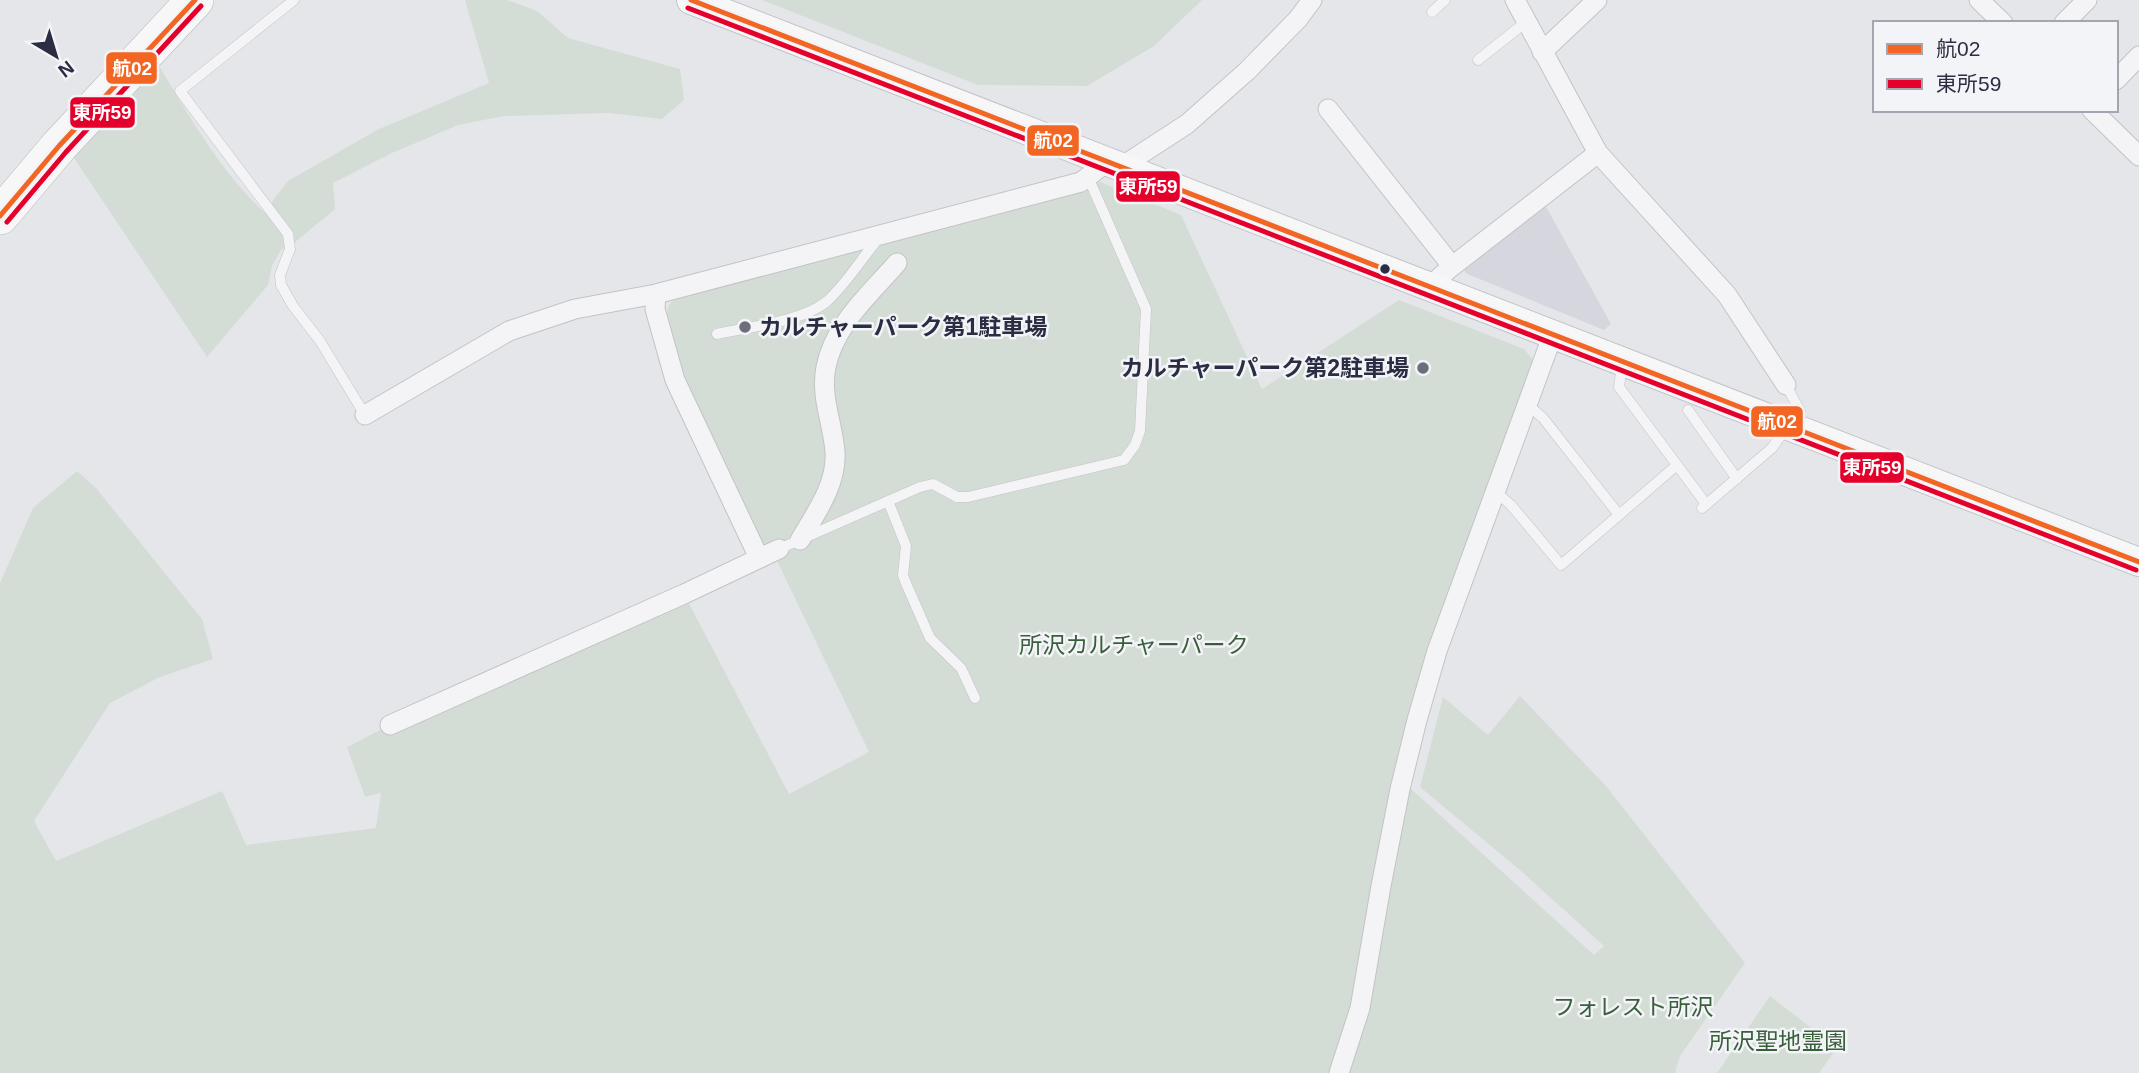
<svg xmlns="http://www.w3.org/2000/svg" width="2139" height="1073" viewBox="0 0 2139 1073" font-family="Arial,'Noto Sans JP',sans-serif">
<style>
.built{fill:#d6d7de}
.green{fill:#d3ddd5}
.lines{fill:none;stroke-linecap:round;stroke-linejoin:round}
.lane-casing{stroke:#c2c3c7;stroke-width:11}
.street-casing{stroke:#c2c3c7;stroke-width:21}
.secondary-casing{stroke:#c2c3c7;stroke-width:30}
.highway-casing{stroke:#b7b9be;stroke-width:38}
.lane{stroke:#f4f4f6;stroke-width:10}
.street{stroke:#f4f4f6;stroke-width:19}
.secondary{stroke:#f7f7f8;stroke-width:28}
.highway{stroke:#f7f7f8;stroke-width:37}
.bus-1-casing{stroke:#f3f4f8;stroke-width:10}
.bus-2-casing{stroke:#f3f4f8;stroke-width:10}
.bus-1{stroke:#f26522;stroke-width:5}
.bus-2{stroke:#e4002b;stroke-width:5}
.bus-dot{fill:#2b2e43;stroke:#f3f4f8;stroke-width:2.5}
.poi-dot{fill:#6c6e7d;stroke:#f3f4f8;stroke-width:2.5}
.labels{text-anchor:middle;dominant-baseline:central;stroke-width:5;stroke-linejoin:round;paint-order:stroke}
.poi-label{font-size:23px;font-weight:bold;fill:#2b2e43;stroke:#f3f4f8;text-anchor:start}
.park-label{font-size:23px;fill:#395f3a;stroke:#f3f4f8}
.line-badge{stroke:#f3f4f8;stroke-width:2.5}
.badge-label{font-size:19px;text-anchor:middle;font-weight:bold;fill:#fff}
</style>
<rect width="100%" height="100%" fill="#e5e6e9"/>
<path class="built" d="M1544,203l67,121 -7,6 -139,-57v-9z"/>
<path class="green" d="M465,0h42l30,11 31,27 112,31 4,31 -22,19 -53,-6 -105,3 -46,9 -66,28 -59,30 2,26 -41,34 -13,7 -9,16 -4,19 -61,72 -133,-199 85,-92c31,51 61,105 105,146l24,-31 91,-52 110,-46z
M762,0h440l-48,46 -67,40 -109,-1z
M1100,182l81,33 81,174 137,-89 125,49 9,11 -136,416 197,179 10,-9 -83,-75 -101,-84 23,-90 45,38 32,-39 86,90 139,177 -65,93 -5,17h-1675v-490l33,-75 44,-37 19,17 106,131 11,40 -53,18 -50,26 -76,118 22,40 166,-70 24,54 130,-17 5,-35 -16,4 -18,-50 43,-22 294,-131 105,200 80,-42 -92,-191 -16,-10 -82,-179 -14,-56 4,-11 7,-8z
M1770,996l67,52 -18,25h-102z"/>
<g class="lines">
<defs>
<path id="lane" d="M294,0l-114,91 108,143 2,15 -10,26 1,10 12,21 27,35 45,74
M1432,12l13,-12
M1478,60l48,-38
M717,334c31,-7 84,-12 109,-32 18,-15 36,-44 52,-63
M1622,365l-3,22 87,117
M1786,385l14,26
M1528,405l15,13 76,97
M1688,410l49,69
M1497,493l14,12 50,60 116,-100
M888,501l18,45 -3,29 2,6 25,57 31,30 14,30
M1702,508l70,-60 15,-21
M779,549l141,-62 13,-3 24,13h11l156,-37 11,-15 5,-14 6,-122 -58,-132"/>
<path id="street" d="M1515,0l83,153 129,142 59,90
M1979,0l24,23
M2064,23l23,-23
M1542,52l55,-52
M2116,80l23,-24
M1328,109l124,157
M2092,110l47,46
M1121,167l66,-43 60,-53 51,-52 14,-19
M1430,286l20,-18 148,-115
M656,294l-1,15 20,71 84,178
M365,415l144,-84 66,-22 81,-15 425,-112 26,-20
M800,540c16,-27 37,-56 35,-88 -2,-29 -15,-55 -9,-85 8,-42 44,-73 71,-104
M390,725l294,-131 95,-45
M1339,1073l21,-65 21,-122 19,-97 17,-69 20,-69 116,-317"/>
<path id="secondary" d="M691,0l1448,562"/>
<path id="highway" d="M0,216l59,-70 136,-146"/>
</defs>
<use href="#lane" class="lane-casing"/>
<use href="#street" class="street-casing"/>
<use href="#secondary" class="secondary-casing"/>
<use href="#highway" class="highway-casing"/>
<use href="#lane" class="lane"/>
<use href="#street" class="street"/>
<use href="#secondary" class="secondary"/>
<use href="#highway" class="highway"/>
<defs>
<path id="bus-1" d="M691,0l1448,562
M0,216l59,-70 136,-146"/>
<path id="bus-2" d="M688,8l1448,562
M7,222l59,-70 135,-146"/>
</defs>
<use href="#bus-1" class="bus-1-casing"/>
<use href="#bus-2" class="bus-2-casing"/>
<use href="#bus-1" class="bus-1"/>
<use href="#bus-2" class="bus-2"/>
</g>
<circle class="bus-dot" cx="1385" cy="269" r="6"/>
<g class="poi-dot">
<circle cx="745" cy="327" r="7"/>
<circle cx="1423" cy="368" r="7"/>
</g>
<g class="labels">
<g class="poi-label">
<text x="759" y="327">カルチャーパーク第1駐車場</text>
<text x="1409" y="368" text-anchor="end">カルチャーパーク第2駐車場</text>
</g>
<g class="park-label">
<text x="1134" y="645">所沢カルチャーパーク</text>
<text x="1633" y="1007">フォレスト所沢</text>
<text x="1778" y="1041">所沢聖地霊園</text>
</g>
</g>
<g class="line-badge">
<rect x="105" y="51" width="53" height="34" rx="7" fill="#f26522"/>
<rect x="69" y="96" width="67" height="33" rx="7" fill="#e4002b"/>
<rect x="1026" y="124" width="54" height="33" rx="7" fill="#f26522"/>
<rect x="1115" y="170" width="66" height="33" rx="7" fill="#e4002b"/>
<rect x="1750" y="405" width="54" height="33" rx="7" fill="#f26522"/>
<rect x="1839" y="451" width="66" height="33" rx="7" fill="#e4002b"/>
</g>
<g class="badge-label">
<text x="132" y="75">航02</text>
<text x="102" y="119">東所59</text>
<text x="1053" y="147">航02</text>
<text x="1148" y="193">東所59</text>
<text x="1777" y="428">航02</text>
<text x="1872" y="474">東所59</text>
</g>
<rect x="1873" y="21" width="245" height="91" fill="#f3f4f8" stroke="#a3a5b0" stroke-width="2"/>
<rect x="1887" y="44" width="35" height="10" fill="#f26522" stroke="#a3a5b0" stroke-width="2"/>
<text x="1936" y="56" font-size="21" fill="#2b2e43">航02</text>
<rect x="1887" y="79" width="35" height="10" fill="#e4002b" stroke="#a3a5b0" stroke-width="2"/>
<text x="1936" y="91" font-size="21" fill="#2b2e43">東所59</text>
<g transform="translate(56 56) rotate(142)" stroke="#f3f4f8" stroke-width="5" paint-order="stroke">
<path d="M0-5L12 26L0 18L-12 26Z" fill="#2b2e43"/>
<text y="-10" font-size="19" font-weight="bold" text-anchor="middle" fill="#2b2e43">N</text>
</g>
</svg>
